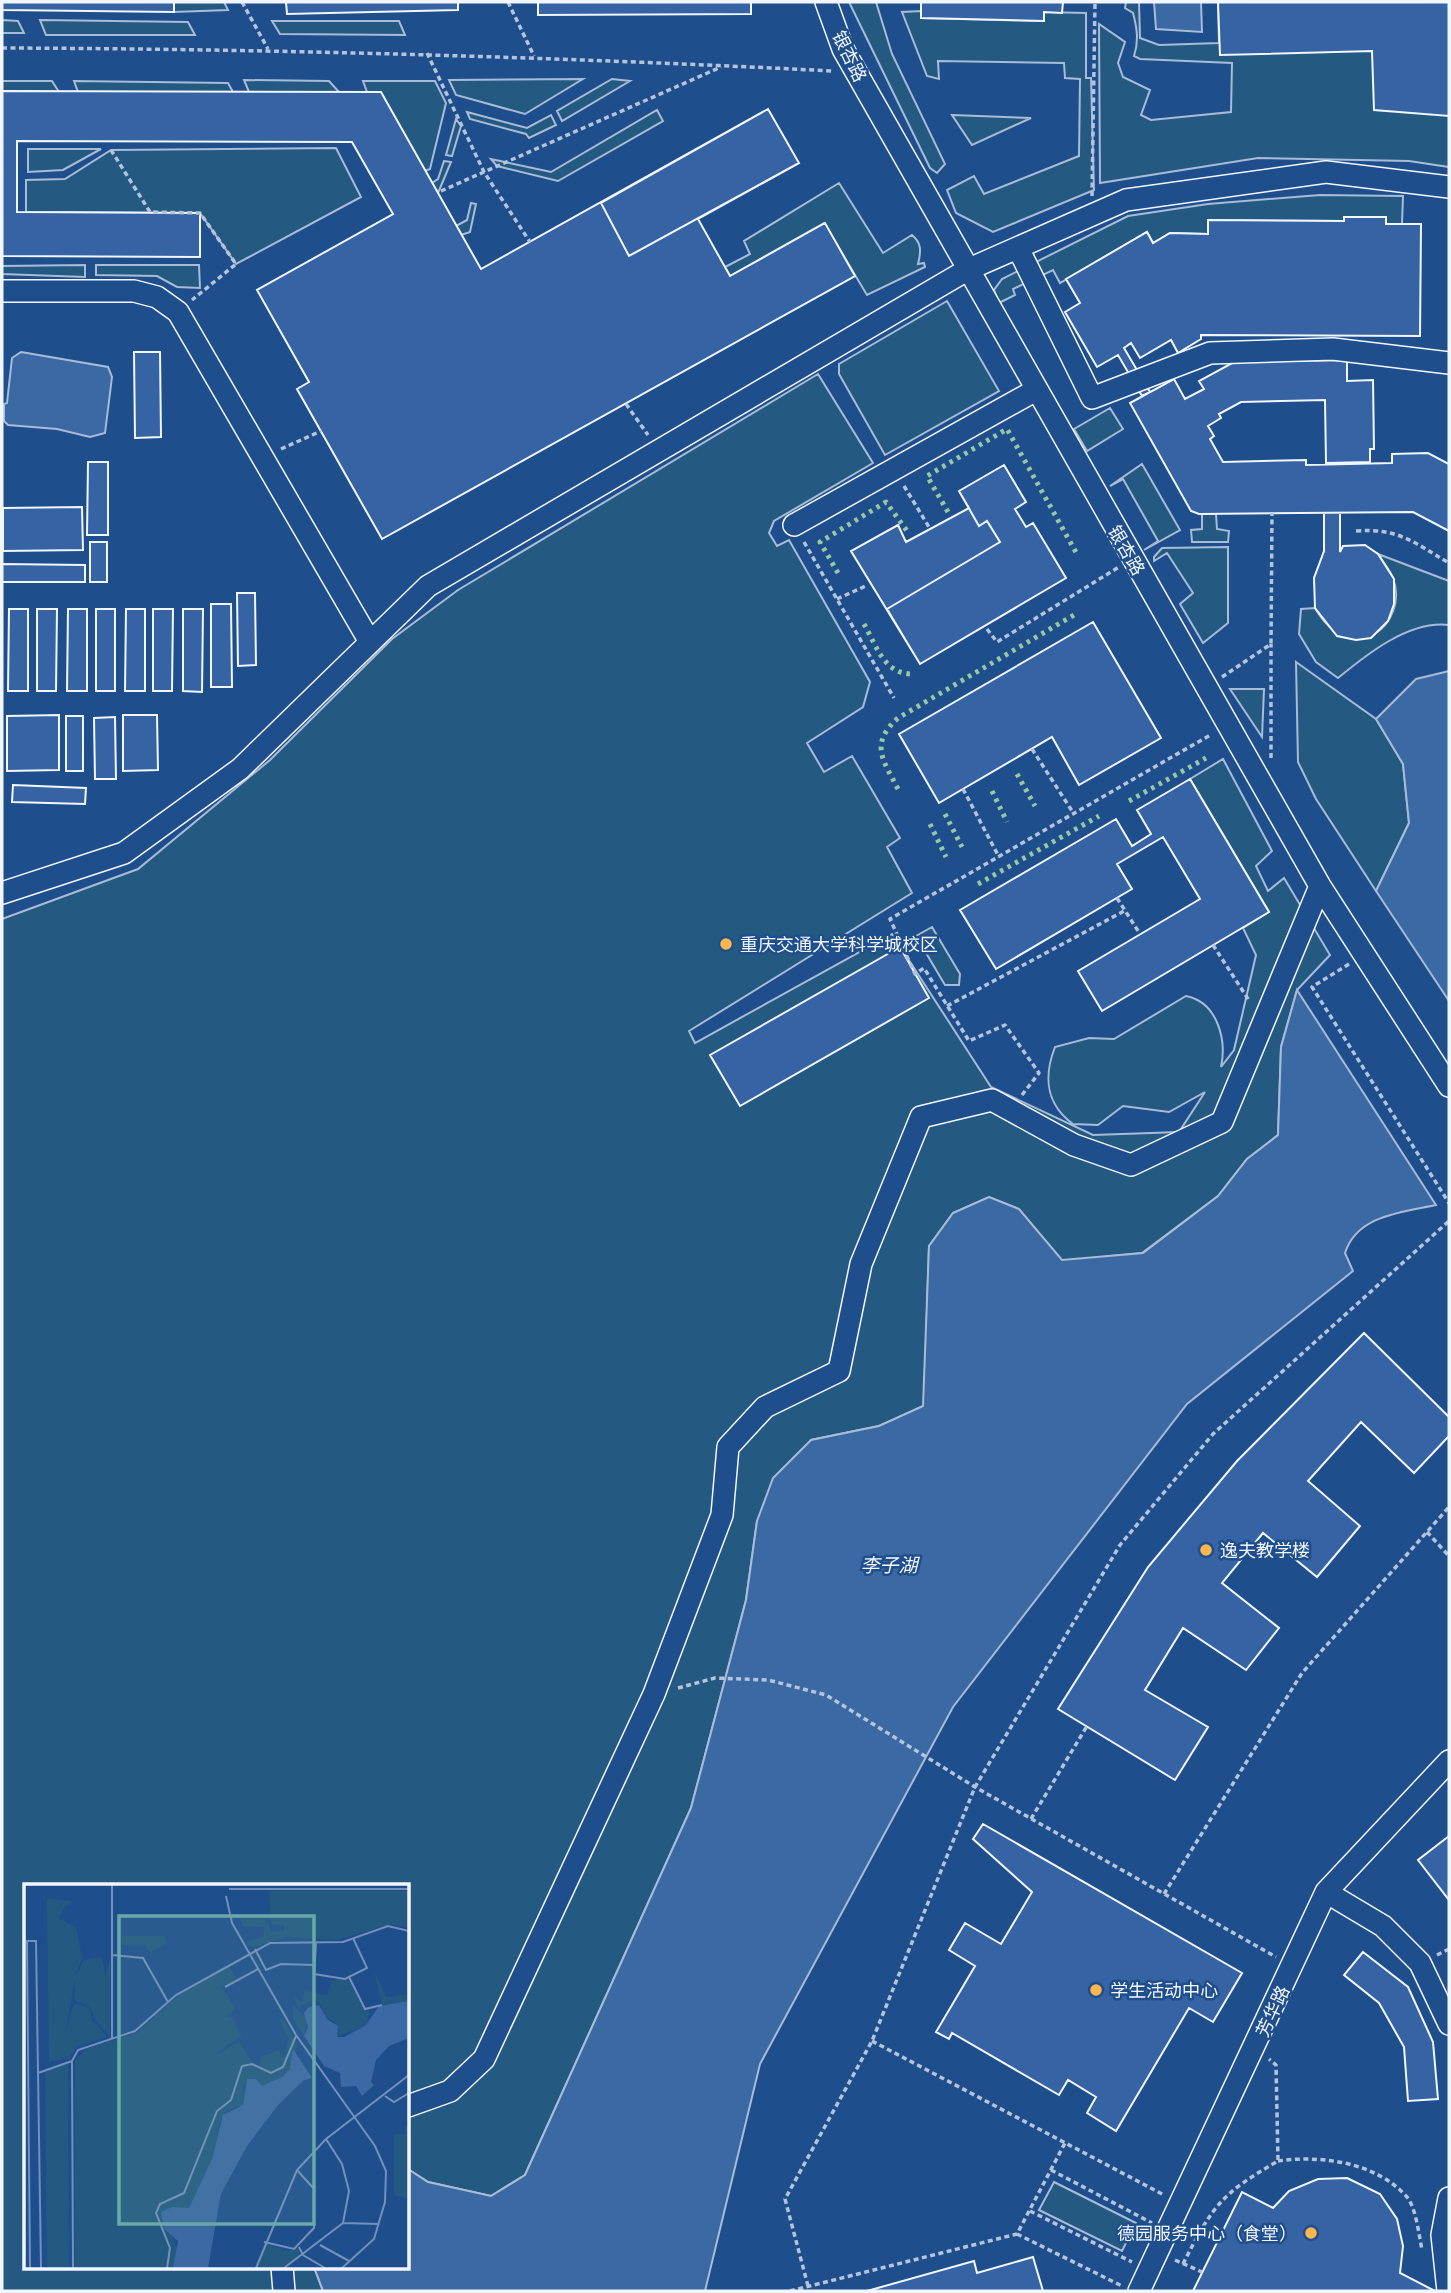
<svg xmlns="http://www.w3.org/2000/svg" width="1451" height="2293" viewBox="0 0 1451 2293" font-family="'Noto Sans','Noto Sans SC',sans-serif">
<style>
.green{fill:#245a82;stroke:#a8bbd7;stroke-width:2}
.water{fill:#3b69a3;stroke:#a8bbd7;stroke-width:2}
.building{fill:#3563a3;stroke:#f2f6ff;stroke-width:2}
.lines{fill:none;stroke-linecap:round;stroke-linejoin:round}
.minor-casing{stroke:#f2f6ff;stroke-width:24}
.path{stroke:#b3c4dc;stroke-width:3.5;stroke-dasharray:5 3.5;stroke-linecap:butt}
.minor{stroke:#1f4e8c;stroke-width:21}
.hedge{stroke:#97c8a6;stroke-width:5;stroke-dasharray:3.5 5;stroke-linecap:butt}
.poi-dot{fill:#ffb74d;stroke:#1f4e8c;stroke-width:2.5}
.labels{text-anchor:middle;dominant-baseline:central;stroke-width:5;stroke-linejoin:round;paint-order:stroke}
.street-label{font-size:18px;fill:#f2f6ff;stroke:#1f4e8c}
.poi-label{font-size:18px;fill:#f2f6ff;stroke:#1f4e8c;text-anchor:start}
.water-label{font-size:19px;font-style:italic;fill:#f2f6ff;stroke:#1f4e8c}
.inset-road{fill:none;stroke:#7391ba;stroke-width:2}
.view{fill:#6aa9a8;fill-opacity:0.15;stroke:#6aa9a8;stroke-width:3.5}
.inset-edge{fill:none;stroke:#f2f6ff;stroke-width:3.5}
</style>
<rect width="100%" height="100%" fill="#1f4e8c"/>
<path class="green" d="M174,2h50l4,8 -54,2z
M849,2h27l16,52 53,110 -8,9 -7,-5z
M1126,2h13l1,36 19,7 60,-2 -1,-41h231v165l-40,-6 -151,-3 -158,25 -1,-159 26,18 -7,21 5,14 27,13 -9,25 10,5 80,-8 1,-49 -92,-4 -6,-3c5,-15 3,-28 -1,-43l-8,-5z
M921,11v7l122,3 1,-9 42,1v65h5l3,112 -101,42 -37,-19 -9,-23 27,-14 10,18 95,-38 1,-77 -15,-1 -1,-15 -126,-2 1,18 -12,-3 -25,-64z
M2,20l16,1 6,12h-22z
M40,20l148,2 7,13h-149z
M272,21h127l6,14 -125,-1z
M583,79l-58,35 -69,-19 -7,-15z
M612,79l18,2 -68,40 -5,-10z
M244,80l85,1 10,11h-90z
M2,81h50l7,11 -57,-1z
M74,81l154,2 5,9h-155z
M363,81h72l11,22 -16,66 -5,2 -58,-79z
M657,110l6,11 -105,60 -61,-15 -6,-7 60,13z
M467,112l60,16 24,-13 5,10 -27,13 -3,-4 -56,-15z
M952,115l79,3 -59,27z
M456,119l5,7 -9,30 -6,-1z
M336,148l25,49 -125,67 -36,-51 -174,-1v-32l39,-1 46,-29z
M28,149h73l-38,21 -35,2z
M444,161l7,1 -13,31 -6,-10 6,-4z
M839,183l44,70 29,-18c10,8 9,17 6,29l6,-1 1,4 -58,28 -43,-72 -94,53 -5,-9 25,-13 -6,-13z
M1320,195l83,1 -1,28h-16v-7h-42v4l-136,-1v14l-38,-1 -17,10 -6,-11 -87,51 -7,-13 -40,19 2,6 -16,8 -5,-13 8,-11 126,-63 80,-12z
M471,203l5,1 -6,28 -9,3 -5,-9 11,-6z
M85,265v12l-83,-3v-8z
M96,265h103l1,23 -23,-1 -20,-11 -61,-1z
M947,301l52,90 -114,64 -46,-81v-10z
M818,374l55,89 -99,58 -5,12 8,13 12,-6 81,142 -7,25 -56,36 17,29 28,-16 48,82 -13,9 25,46 -223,138 6,12 197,-109 99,153 102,48 86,-3 26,-40 -36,20 -46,-6 -25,19 -25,-1c-27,-20 -30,-46 -18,-77l34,-9 25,1 72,-43c31,6 41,43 35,71l13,-17 22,-95 -13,-27 26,-16 -79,-133 33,-20 49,92 -16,15 12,25 16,-13 46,77 -33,35 -16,57 -3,88 -31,24 -29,37 -76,57 -80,8 -43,-52 -30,-12 -36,16 -24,33 -5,160 -45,20 -68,14 -54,81 -11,79 -55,208 -166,367 -34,21 -63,-14 -20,-13v-284h-382v382h288l9,24h-321v-1372l136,-50 132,-109 122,-121 66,-49z
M1110,408l13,21 -36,22 -13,-22z
M1142,464l38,66 -36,20 14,-9 -35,-62 -13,7z
M1202,514h14l1,15 12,2 -1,11h-36l-1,-12 11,-1z
M1228,547v76l-25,20 -23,-39 13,-11 -26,-40 -13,8v-4l8,-9z
M1378,554l71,27v44c-40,-5 -83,30 -111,53l-22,-16 -17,-28 2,-25 14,-1c38,65 95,14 78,-30 -3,-8 -10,-16 -15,-24z
M1296,662l80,57 27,45 6,59 -33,68 -60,-92 -18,-37z
M1230,689h34l-2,48z
M932,927l28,47 -1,11h-14l-29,-49z
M1054,2182l82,41 -14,28 -83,-41z"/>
<path class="water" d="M1154,2h47l1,30 -46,-3z
M21,352l87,15 4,10 -7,56 -15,4 -33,-8 -49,-4 -4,-4v-17l3,-1 5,-45z
M1449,671v330l-73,-110 33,-68 -6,-59 -27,-45 40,-40z
M1297,990l139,215c-33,7 -79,10 -91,48l8,18 -166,133 -234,303 -193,357 -55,227h-382l-9,-24h94v-98l20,13 63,14 34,-21 166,-367 55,-208 11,-79 16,-43 38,-38 68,-14 44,-20 6,-160 24,-33 36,-16 30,12 43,51 81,-7 75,-57 29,-37 31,-24 3,-88z"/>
<path class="building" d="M2,2h172v10l-172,-2z
M286,2h172v8l-171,4z
M538,2h213v12l-213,1z
M921,2h142l-1,11 -18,-1v9l-123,-3z
M1218,2h231v114l-75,-6 -2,-59 -152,4z
M2,91l379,1 100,177 287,-160 31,54 -101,56 32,57 95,-53 30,53 -473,263 -85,-150 12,-7 -52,-92 136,-76 -41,-72 -335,-1v71l183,1v44l-198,-1z
M768,109l31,54 -170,93 -28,-53z
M1344,217h42v7h35l-1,112 -219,-1v4l-23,14 -7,-13 -31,18 -9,-15 -7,5 26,44 -8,4 -24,-41 -21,12 -32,-55 15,-9 -14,-24 81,-47 6,11 17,-10 38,1v-14l136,1z
M134,352h26l1,85 -26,1z
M1347,360v21l26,-1 1,69h-4v13l-44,1 -1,-63 -84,2 -22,12 2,4 -13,8 6,10 -4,3 13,23 83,-2v5l86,-2v-9l36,-1 21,11v67l-36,-19 -214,2 -8,-3 -61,-108 44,-24 11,20 19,-10 -5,-8 35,-19z
M88,462h20v73h-21z
M1004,465l22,37 -11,7 11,18 7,-4 33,55 -146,86 -33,-55 113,-67 -13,-21 -8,5 -20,-35z
M1004,465l22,37 -11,7 11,18 7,-4 33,55 -146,86 -69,-113 47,-26 8,17 63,-34 -10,-17z
M82,507l1,43 -80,1v-43z
M1324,513h16v39l3,-6 22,-1 13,9 16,25v25l-6,17 -17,17 -15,2 -19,-4 -22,-28 -1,-30 10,-27z
M90,542h17v40h-17z
M2,564l83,1v17h-83z
M237,593h18l1,72 -18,1z
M211,604h20l1,83h-21z
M9,609h19v82h-20z
M37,609h20l-1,82h-19z
M68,609h19v82h-20z
M96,609h19v82h-19z
M126,609h19v82h-20z
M153,609h20l-1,82h-19z
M183,609h20l-1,83 -19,-1z
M1093,622l68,116 -82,47 -27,-48 -113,66 -40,-69z
M59,715v55l-52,1v-55z
M123,715h34l1,55 -35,1z
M66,716h17v55h-17z
M115,717l1,62h-21l-1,-61z
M1190,779l79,133 -167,99 -24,-40 122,-72 -37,-62 -46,27 15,25 -136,80 -36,-59 156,-91 16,27 19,-12 -14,-24z
M13,785l73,3 -1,16 -73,-2z
M900,947l29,51 -189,108 -30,-51z
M1364,1333l85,84v19l-35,37 -53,-51 -53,59 52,45 -43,51 -54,-44 -41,50 57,45 -33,42 -63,-42 -38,62 63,37 -33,53 -117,-71 90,-142 89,-106z
M983,1824l259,149 -29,49 -24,-14 -73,123 -29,-18 9,-16 -28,-17 -9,15 -107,-62 -3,6 -13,-7 39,-66 -26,-16 16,-27 36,21 31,-52 -59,-53z
M1449,1836v64l-31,-40z
M1363,1952l45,35 25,55 5,57 -30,2 -4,-54 -25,-44 -35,-28z
M1347,2178l33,16 17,25 6,27 -3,27 35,18h-242l49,-99 31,16 16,-17 29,-12z
M1033,2257l10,34h-176l107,-30 3,12z"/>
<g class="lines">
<defs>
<path id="minor" d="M826,2l17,47 477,837 129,200
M1018,248l74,150 118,-45 123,-4 116,14
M2,291h132l23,6 21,15 192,330
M794,525l242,-135
M2,893l122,-40 116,-84 188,-183 539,-316 159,-70 200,-28 123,15
M1326,1892l57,34 37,37 29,61
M408,2106l42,-15 34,-32 170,-365 68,-179 6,-68 37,-40 74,-36 22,-107 60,-147 71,-17 82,45 57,20 91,-43 98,-236
M282,2267l2,24
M1139,2291l187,-399 123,-131
M1448,2291l-6,-56 7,-37"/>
</defs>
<use href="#minor" class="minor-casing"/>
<path class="path" d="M242,2l26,47
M508,2l26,54
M2,48c277,1 554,9 831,23
M427,53l57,119 46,70
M111,150l39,62 50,1 36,51 -44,36
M441,191l280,-124
M1092,196l3,-194
M626,404l22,31
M281,449l40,-18
M904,486l25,41
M1356,531c43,-3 57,11 93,32
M804,542l90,156
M837,599l31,-14
M987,629l10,13 122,-75
M1222,677l49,-33 1,-131
M1032,749l42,65
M1271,758v-114
M963,789l36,68
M1117,898l23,36
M1213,945l37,57
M1349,964l-37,23 137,216
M947,1006l179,-96
M1022,1095l17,-22 -34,-48 -36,16 -45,-73 -9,6 -25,-55 322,-185
M1427,1532l22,24
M678,1688l37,-10 53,2 58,15 149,92 301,170
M1031,1819l56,-93
M1164,1894l138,-221 147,-166
M1437,1955l12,-6
M872,2041l292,154
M1278,2161c43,-6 98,1 129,36 9,11 12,38 15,53
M1051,2170l101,53
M1030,2211l102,51
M1017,2234l105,52
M1175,2260l27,12
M1183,2264c30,-59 38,-70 95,-103l-2,-96 -7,-6
M808,2286l-23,-87 87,-158 103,-254 145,-242 93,-111 236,-213
M790,2291l227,-57 48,-91"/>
<use href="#minor" class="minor"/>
<path class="hedge" d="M948,512l-21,-36 80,-47 71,127
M838,573l-18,-31 66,-40 21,29
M864,624c12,21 20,50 48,50
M1017,774l18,32
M898,789c-15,-29 -29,-45 0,-71l176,-103
M992,791l15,31
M1129,801l77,-43
M945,814l17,33
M930,824l16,33
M978,884l121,-68"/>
</g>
<g class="poi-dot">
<circle cx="726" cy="944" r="7"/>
<circle cx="1206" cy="1550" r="7"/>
<circle cx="1096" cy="1990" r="7"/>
<circle cx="1311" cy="2233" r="7"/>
</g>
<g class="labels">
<g class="street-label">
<text transform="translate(850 56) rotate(64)">银杏路</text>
<text transform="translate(1127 550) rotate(60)">银杏路</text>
<text transform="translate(1272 2011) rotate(-65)">芳华路</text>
</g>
<g class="poi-label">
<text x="740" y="944">重庆交通大学科学城校区</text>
<text x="1220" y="1550">逸夫教学楼</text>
<text x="1110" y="1990">学生活动中心</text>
<text x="1297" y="2233" text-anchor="end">德园服务中心（食堂）</text>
</g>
<g class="water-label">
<text x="889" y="1565">李子湖</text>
</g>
</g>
<g transform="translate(24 1884)">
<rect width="385" height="385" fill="#1f4e8c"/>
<path d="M245,7h140v37l-18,-4 -55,16 -48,-3 -36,10 -6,-5 17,-5 1,-10 -21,-1 -3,-8h25l1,12v-11l6,13 12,-1v-6l-13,-1zM23,14l27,4 -9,4 -6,12 17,10 6,30 -6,17 8,-15 18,-3 3,19 5,-17v77l-15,-15 -4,-14 -16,-6v-22l-9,52 8,-28 16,5 2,12 15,17 -29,9 -9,12 -20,4zM98,52h42l3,7 -17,9 -5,-7h-23zM205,82l7,12 -14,10 14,20 -9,8 6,2 8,18 -29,20 27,-14 13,20 8,5 1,-10 17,-7 6,8 5,-19 -10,-18 4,-3 14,27 -6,24 -19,16 -11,1 -6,-7 -11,5 -1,21 -15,5 -8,11 -8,38 -23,50h-13l-4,24 6,19 -5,16h-98v-207l11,-12 51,-16 43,-38zM350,86l12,27 23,-3v7l-27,4zM324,94l14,29 8,5 -4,13 -29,12 -2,-15 -11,-6 -3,-12 -8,-4 -15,7 -4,-9 9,4 1,-11 23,4 4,-14zM269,121l14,14 -3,17 -11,-17zM44,179l1,205h-22l-2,-197zM381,243h4v72l-15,-4v-61h11zM240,359l23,8 11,-3 3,7 -19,13h-25z" fill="#245a82"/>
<path d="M385,117v37l-20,8 -13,14 -5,22 3,3 -12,11 -6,-10 -15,1 -1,-14 -16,-7 -20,-30 4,-9 -4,-14 5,-6 10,-2 8,14 11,7 -1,11h7l22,-12 13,-19zM269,165l19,29 -8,2 -26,25 -31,41 -26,48 -13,74h-35l5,-27 -14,-12 -3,-17 11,-5 17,1 23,-49 11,-44 20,-10 4,-26h9l6,7 20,-9 8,-8z" fill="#3b69a3"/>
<path class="inset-road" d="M88,1v153M205,5h180M202,12l6,27 64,112 79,111 11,25 -1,31 -11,37 -32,29M231,65l11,21 15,-6 34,1M88,71l31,3 25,44M290,90l31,5 22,-11 -14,-30M325,93l16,32 17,-4M290,95l2,-37M201,103l33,-18M14,189l34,-12M361,212l9,6 15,-9M319,339l36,1M240,358l30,7 20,-21v-39l-17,-19M296,361l29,16M275,363l4,8 22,13M6,384l-3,-327h9l5,327M49,384l-1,-207 6,-11 57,-19 41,-36 94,-52 73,-1 45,-16 21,5M143,384l3,-20 -14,-35 4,-9 24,-11 33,-82 14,-11 11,-34 10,-2 19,9 12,-6 13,-31M232,384l41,-98 29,-31 83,-64M260,384l59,-45 6,-32 -7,-27 -16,-25"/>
<path class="view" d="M95,32h195v308h-195z"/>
<rect width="385" height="385" class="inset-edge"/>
</g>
<rect width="1451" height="2293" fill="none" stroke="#f2f6ff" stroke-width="7"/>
</svg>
